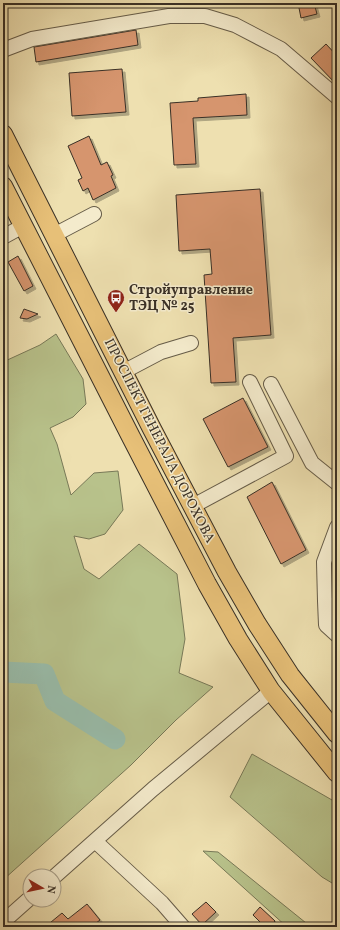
<svg xmlns="http://www.w3.org/2000/svg" width="340" height="930" viewBox="0 0 340 930" font-family="Vollkorn,serif">
<style>
.green{fill:#b8c28b;stroke:#787958}
.lines{fill:none;stroke-linecap:round;stroke-linejoin:round}
.river{stroke:#99bdab;stroke-width:21}
.building{fill:#d6956e;stroke:#393026;filter:url(#shadow)}
.minor-casing{stroke:#665c48;stroke-width:16}
.major-casing{stroke:#393026;stroke-width:20}
.minor{stroke:#f4ebcc;stroke-width:14}
.major{stroke:#e7c078;stroke-width:18}
.labels{text-anchor:middle;dominant-baseline:central;stroke-width:3;stroke-linejoin:round;paint-order:stroke}
.poi-label{font-size:14px;font-weight:bold;fill:#393026;stroke:#f4ebcc;text-anchor:start}
.street-label{font-size:14px;fill:#393026;stroke:#f4ebcc}
</style>
<defs>
<filter id="shadow"><feDropShadow dx="3" dy="3" stdDeviation="0" flood-color="#0004"/></filter>
</defs>
<rect width="100%" height="100%" fill="#eee0b0"/>
<filter id="stains"><feTurbulence type="fractalNoise" baseFrequency=".005" numOctaves="4"/><feColorMatrix values="0 0 0 0 .2 0 0 0 0 .09 0 0 0 0 .02 0 0 0 .5 -.17"/></filter>
<radialGradient id="worn" r=".72"><stop offset=".6" stop-color="#630" stop-opacity="0"/><stop offset="1" stop-color="#630" stop-opacity=".3"/></radialGradient>
<path class="green" d="M56,334l27,45 3,25 -13,13 -23,11 7,16 14,51 23,-22 24,-2 5,39 -18,24 -16,5 -15,-3 10,33 15,10 40,-35 38,30 8,65 -6,34 34,14 -37,33 -45,45 -128,115v-518l37,-17z
M252,754l80,46 5,5v81l-15,-9 -92,-80z
M203,851l15,1 93,75h-24z"/>
<g class="lines">
<path class="river" d="M3,672l41,2 11,27 60,38"/>
</g>
<path class="building" d="M298,3h16l3,11 -16,4z
M136,30l2,15 -102,17 -2,-15z
M326,44l11,12v29l-26,-27z
M122,69l4,43 -54,4 -3,-43z
M246,94l1,21 -54,3 3,46 -22,1 -4,-62 28,-2v-3z
M89,136l12,29 6,-3 6,13 -2,1 5,12 -23,12 -5,-12 -5,3 -5,-11 4,-2 -14,-32z
M260,189l11,146 -38,3 3,44 -25,1 -7,-108 8,-1 -2,-25 -31,2 -3,-56z
M18,256l15,30 -9,5 -16,-29z
M24,309l14,5 -11,5 -7,-1z
M243,398l25,49 -40,20 -25,-48z
M272,482l34,68 -25,14 -34,-67z
M206,902l10,10 -14,13 -10,-11z
M87,904l13,16 -9,7h-46l17,-14 6,6z
M260,907l15,14 -5,6h-5l-12,-12z"/>
<g class="lines">
<defs>
<path id="minor" d="M3,50l29,-11 137,-23h36l30,9 46,24 56,48
M54,235l40,-21
M3,237l20,-11
M123,372l38,-20 30,-9
M271,384l41,79 25,20
M193,506l93,-50 -36,-74
M337,527l-13,35 1,39 12,13
M325,601l1,24 11,10
M95,841l67,62 21,24
M54,877l99,-88 118,-98
M3,922l27,-24"/>
<path id="major" d="M3,134l149,295 75,143 30,52 33,51 47,59
M3,186l128,251 76,147 31,55 33,52 66,82"/>
</defs>
<use href="#minor" class="minor-casing"/>
<use href="#major" class="major-casing"/>
<use href="#minor" class="minor"/>
<use href="#major" class="major"/>
</g>
<defs>
<symbol id="bus-pin" viewBox="-11 -11 22 30"><path d="M0 17L-7.5 6A9.5 9.5 0 1 1 7.5 6Z" fill="#8f2418" stroke="#f4ebcc"/><path d="M-5-6H5V4H4V6H2V4H-2V6H-4V4H-5ZM-3.5-4V0h7V-4ZM-3.5 1.2v1.5H-2V1.2ZM2 1.2v1.5H3.5V1.2Z" fill="#fff"/></symbol>
</defs>
<g fill-rule="evenodd">
<use href="#bus-pin" x="106" y="288" width="20" height="27"/>
</g>
<g class="labels">
<g class="poi-label">
<text x="129" y="290">Стройуправление<tspan x="129" dy="16">ТЭЦ № 25</tspan></text>
</g>
<g class="street-label">
<text transform="translate(159 441) rotate(63)">ПРОСПЕКТ ГЕНЕРАЛА ДОРОХОВА</text>
</g>
</g>
<rect width="340" height="930" fill="none" stroke="#eee0b0" stroke-width="16"/>
<rect x="4" y="4" width="332" height="922" fill="none" stroke="#393026" stroke-width="2"/>
<rect x="8" y="8" width="324" height="914" fill="none" stroke="#393026"/>
<g transform="translate(42 888) rotate(99)"><circle r="19" fill="#f4ebcc" stroke="#a9a08a"/>
<path d="M0-3L7 15L0 10L-7 15Z" fill="#8f2418"/>
<text y="-6" font-size="11" font-weight="bold" text-anchor="middle" fill="#393026">N</text>
</g>
<rect width="100%" height="100%" filter="url(#stains)"/>
<rect width="100%" height="100%" fill="url(#worn)"/>
</svg>
